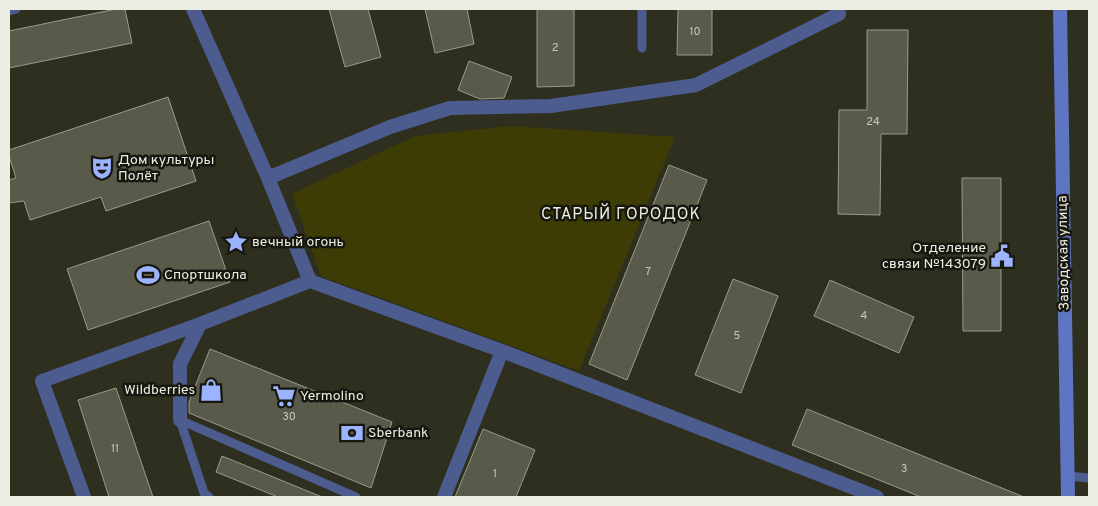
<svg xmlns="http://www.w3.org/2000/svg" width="1098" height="506" viewBox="0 0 1098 506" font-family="Overpass,sans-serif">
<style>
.green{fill:#3e3c05}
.building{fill:#5a5a4a;stroke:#9b9b89}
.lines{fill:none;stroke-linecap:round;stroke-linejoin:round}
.service{stroke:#4d5c8e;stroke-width:9}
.minor{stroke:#4d5c8e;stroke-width:14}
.secondary{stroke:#5e75c4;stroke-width:14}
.labels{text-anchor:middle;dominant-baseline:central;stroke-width:5;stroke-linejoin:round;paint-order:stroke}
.number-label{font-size:11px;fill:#c8c8bd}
.poi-label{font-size:14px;fill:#edede3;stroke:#171710;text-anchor:start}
.street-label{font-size:14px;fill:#edede3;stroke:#171710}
.quarter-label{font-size:16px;letter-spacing:1px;fill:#edede3;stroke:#171710}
</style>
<rect width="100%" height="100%" fill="#2f2f20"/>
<path class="green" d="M511,126l164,11 -96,234 -258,-95 -29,-82 123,-58z"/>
<path class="building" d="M116,9h9l7,34 -123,25v-37z
M329,9h39l13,48 -36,10z
M425,9h42l7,35 -39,9z
M537,9h37v77l-37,1z
M678,9h34v46h-35z
M867,30h41l-1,104h-26l-1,81 -42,-1 1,-104h28z
M469,61l43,16 -8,21 -24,1 -22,-9z
M168,97l28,84 -90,30 -5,-14 -71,23 -6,-19 -15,2v-23l7,-2 -7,-22v-6z
M669,165l38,15 -80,200 -38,-16z
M962,178h39v153h-38z
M209,221l21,61 -142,48 -21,-61z
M733,279l45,17 -37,97 -46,-18z
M830,280l84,37 -15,36 -85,-37z
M210,349l182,73 -21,66 -182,-75v-11z
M116,388l37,109h-44l-31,-97z
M807,409l217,88h-103l-129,-52z
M483,429l52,21 -19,47h-61z
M222,456l100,41h-44l-62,-25z"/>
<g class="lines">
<path class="service" d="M642,9v39
M9,11l7,-2
M180,420l176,77
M180,420l24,73 5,4
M1068,476l21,2"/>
<path class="minor" d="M193,9l75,169
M310,281l-42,-103 122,-51 60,-19 101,-2 145,-21 143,-71
M180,420v-56l20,-40 110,-43 192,70 375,146
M84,497l-42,-116 158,-57
M444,497l58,-146"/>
<path class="secondary" d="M1060,9l8,488"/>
</g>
<defs>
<symbol id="theatre-bare" viewBox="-9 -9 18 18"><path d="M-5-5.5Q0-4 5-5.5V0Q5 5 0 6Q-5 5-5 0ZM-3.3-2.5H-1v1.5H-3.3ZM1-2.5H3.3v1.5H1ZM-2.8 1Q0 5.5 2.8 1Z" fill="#9cb4fd" stroke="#171710" stroke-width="2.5" paint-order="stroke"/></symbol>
<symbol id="sight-bare" viewBox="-9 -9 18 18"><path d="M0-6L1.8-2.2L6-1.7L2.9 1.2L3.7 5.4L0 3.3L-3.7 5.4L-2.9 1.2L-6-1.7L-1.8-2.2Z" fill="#9cb4fd" stroke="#171710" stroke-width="2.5" paint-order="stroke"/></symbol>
<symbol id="civic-bare" viewBox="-9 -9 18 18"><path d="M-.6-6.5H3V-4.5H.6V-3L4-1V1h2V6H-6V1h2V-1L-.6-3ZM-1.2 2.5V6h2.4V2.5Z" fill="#9cb4fd" stroke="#171710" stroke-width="2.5" paint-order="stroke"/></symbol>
<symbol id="stadium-bare" viewBox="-9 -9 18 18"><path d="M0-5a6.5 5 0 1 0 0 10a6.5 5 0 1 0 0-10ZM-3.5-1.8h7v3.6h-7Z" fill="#9cb4fd" stroke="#171710" stroke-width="2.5" paint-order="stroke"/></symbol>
<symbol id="shop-bare" viewBox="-9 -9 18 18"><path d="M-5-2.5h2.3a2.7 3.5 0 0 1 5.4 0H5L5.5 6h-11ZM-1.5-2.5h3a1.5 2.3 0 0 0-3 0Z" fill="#9cb4fd" stroke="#171710" stroke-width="2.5" paint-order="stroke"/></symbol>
<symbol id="supermarket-bare" viewBox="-9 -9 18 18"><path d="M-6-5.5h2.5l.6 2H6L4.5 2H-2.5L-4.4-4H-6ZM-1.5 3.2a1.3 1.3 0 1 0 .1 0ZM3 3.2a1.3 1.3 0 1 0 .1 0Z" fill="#9cb4fd" stroke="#171710" stroke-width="2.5" paint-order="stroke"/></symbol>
<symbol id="bank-bare" viewBox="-9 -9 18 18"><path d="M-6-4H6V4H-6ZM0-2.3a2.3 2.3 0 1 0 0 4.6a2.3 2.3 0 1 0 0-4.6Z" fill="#9cb4fd" stroke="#171710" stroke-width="2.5" paint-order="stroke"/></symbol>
</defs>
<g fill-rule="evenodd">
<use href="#theatre-bare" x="86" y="152" width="32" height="32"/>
<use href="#sight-bare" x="220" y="226" width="32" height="32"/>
<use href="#civic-bare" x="986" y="240" width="32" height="32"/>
<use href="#stadium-bare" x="132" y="259" width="32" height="32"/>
<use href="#shop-bare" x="195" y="374" width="32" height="32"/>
<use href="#supermarket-bare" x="268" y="380" width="32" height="32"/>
<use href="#bank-bare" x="336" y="417" width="32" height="32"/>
</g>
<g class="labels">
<g class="number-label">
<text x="695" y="32">10</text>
<text x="555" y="48">2</text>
<text x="873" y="122">24</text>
<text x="648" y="272">7</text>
<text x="864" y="316">4</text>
<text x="737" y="336">5</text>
<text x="289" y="417">30</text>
<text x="115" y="449">11</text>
<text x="904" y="469">3</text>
<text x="495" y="474">1</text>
</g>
<g class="poi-label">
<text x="118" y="160">Дом культуры<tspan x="118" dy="16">Полёт</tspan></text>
<text x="252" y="242">вечный огонь</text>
<text x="986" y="248" text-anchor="end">Отделение<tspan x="986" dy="16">связи №143079</tspan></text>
<text x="164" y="275">Спортшкола</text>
<text x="195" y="390" text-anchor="end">Wildberries</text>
<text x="300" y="396">Yermolino</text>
<text x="368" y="433">Sberbank</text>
</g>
<g class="street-label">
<text transform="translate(1064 253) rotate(-91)">Заводская улица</text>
</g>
<g class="quarter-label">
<text x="621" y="215">СТАРЫЙ ГОРОДОК</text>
</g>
</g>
<rect width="1098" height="506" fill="none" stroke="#edede3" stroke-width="20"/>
</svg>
